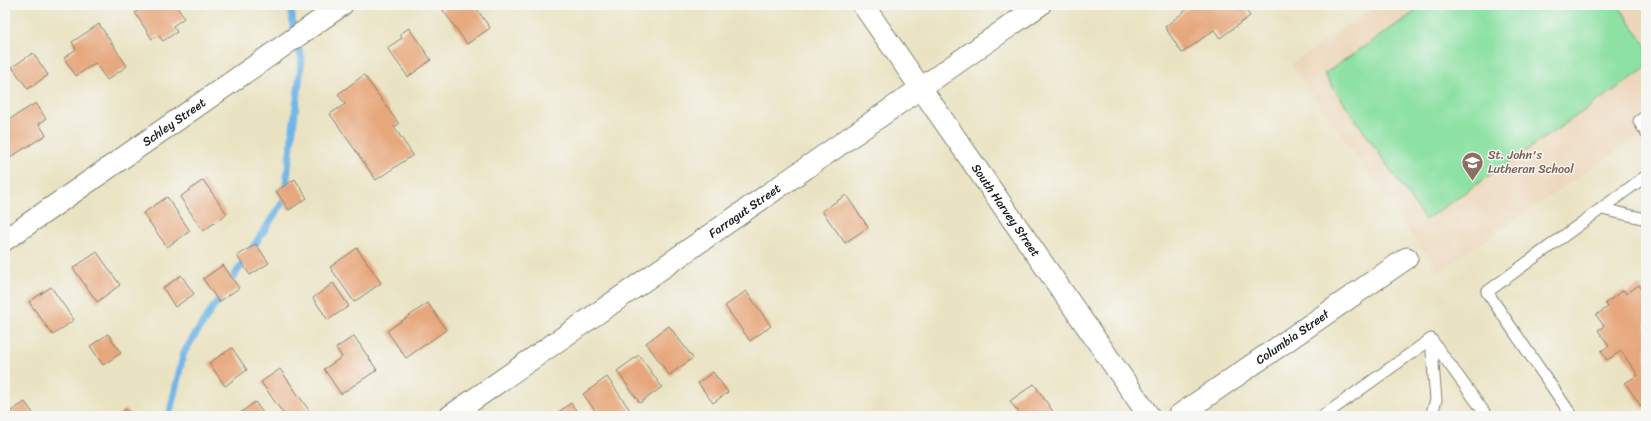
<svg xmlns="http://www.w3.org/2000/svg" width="1651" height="421" viewBox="0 0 1651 421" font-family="Sriracha,sans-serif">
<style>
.built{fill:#edd7bb}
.green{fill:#8ce1a3;stroke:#547e60}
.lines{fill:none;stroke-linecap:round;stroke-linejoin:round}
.stream{stroke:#6fb5e6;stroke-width:7}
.building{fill:#e7a77b}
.service-casing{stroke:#838070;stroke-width:13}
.minor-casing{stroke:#838070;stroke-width:23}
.service{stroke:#fff;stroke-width:11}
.minor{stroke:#fff;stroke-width:21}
.labels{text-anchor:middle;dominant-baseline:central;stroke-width:3;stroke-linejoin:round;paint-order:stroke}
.street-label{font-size:12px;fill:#1c1c1c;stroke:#f6f6f2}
.education-label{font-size:12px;fill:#785e54;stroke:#f6f6f2;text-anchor:start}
</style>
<rect width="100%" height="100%" fill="#f6f6f2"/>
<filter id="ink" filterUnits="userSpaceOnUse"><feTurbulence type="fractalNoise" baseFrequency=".025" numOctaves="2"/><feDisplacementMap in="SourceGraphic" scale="8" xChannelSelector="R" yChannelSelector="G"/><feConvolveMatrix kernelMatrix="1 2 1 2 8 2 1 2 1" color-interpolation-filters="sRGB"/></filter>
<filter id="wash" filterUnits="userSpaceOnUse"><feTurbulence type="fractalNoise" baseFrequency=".012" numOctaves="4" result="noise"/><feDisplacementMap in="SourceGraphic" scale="16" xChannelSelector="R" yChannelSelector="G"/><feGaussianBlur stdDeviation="0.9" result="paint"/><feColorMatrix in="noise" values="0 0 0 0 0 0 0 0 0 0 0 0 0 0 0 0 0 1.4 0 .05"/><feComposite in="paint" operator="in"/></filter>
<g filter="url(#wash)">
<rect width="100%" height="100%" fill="#eae3c3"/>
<path class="built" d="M1378,5h268v126l-208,141 -147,-208z"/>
<path class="green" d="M1425,5h193l28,41v22l-221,152 -101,-146z"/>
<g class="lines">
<path class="stream" d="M169,416l15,-64 100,-152 18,-142 -8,-20 -3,-33"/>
</g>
<g id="blocks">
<path class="building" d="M147,5h29l8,13 -11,8 4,6 -14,9 -5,-6 -6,4 -17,-26z
M451,5h23l16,23 -23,16 -24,-34z
M1192,5h50l8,11 -30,22 -6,-8 -32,23 -17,-26z
M99,24l28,42 -20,14 -12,-17 -19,13 -12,-18 12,-9 -4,-7z
M409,28l22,32 -23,17 -21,-29 15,-10 -2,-4z
M33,53l15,22 -20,14 -16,-22z
M364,75l35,49 -5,3 19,28 -37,25 -46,-66 15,-10 -7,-10z
M36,103l10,16 -7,5 7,11 -37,23 -4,-6v-30z
M295,179l12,19 -18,12 -13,-19z
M203,180l24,34 -24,17 -23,-34z
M846,195l22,32 -23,16 -23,-32z
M167,197l23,34 -23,16 -24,-34z
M256,244l13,19 -19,12 -13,-19z
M357,248l24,35 -27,19 -24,-35z
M97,252l23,33 -23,17 -24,-34z
M223,265l16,23 -20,14 -16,-23z
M181,275l13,19 -19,13 -12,-19z
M333,283l16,23 -21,14 -15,-22z
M1639,285l7,10v112l-3,2 -18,-26 13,-8 -17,-24 -14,9 -6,-9 8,-5 -11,-16 6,-4 -8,-11 12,-8 -3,-4 19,-13 2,4z
M51,287l23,33 -21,15 -24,-33z
M746,291l25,35 -21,15 -25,-35z
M428,303l18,27 -40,28 -19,-27z
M669,326l24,32 -24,17 -23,-32z
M108,334l13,19 -18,12 -13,-19z
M354,336l23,34 -36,24 -17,-25 18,-12 -6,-9z
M232,348l15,22 -22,16 -16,-23z
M639,355l23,32 -22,16 -23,-32z
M280,369l33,47h-28l-24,-34z
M713,372l15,20 -15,11 -15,-20z
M607,377l23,33 -9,6h-22l-16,-22z
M1034,384l22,32h-35l-11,-15z
M25,402l10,14h-27l-2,-2z
M255,402l10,14h-29z
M571,403l9,13h-27z
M126,409l6,7h-16z"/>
</g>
</g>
<g filter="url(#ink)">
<use href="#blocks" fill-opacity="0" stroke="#838070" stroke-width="1"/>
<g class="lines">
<defs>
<path id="service" d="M1646,116l-7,5 7,12
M1602,209l44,10
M1431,340l5,60 -5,16
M1323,416l108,-77 56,77
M1572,416l-85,-124 159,-116"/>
<g id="minor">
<path id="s1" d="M863,5l286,411"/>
<path id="s2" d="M5,240l337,-235"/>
<path id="s3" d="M450,416l590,-411"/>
<path id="s4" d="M1178,416l229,-158"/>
</g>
</defs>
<use href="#service" class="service-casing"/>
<use href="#minor" class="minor-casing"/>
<use href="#service" class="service"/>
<use href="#minor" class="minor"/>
</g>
</g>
<defs>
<symbol id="school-pin" viewBox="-11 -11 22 30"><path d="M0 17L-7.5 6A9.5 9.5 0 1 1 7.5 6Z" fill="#8d6e63" stroke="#f6f6f2"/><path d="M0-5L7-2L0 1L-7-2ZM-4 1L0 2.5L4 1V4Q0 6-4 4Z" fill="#fff"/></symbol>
</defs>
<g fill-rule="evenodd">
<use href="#school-pin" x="1460" y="150" width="25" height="34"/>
</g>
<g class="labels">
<g class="street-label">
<text stroke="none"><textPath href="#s2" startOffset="206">Schley Street</textPath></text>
<text stroke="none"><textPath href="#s3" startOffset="359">Farragut Street</textPath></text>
<text stroke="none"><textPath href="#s1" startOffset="250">South Harvey Street</textPath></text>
<text stroke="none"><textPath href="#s4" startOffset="139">Columbia Street</textPath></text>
</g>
<g class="education-label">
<text x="1488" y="155">St. John's<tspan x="1488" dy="14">Lutheran School</tspan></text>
</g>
</g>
<rect width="1651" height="421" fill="none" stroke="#f6f6f2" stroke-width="20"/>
</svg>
